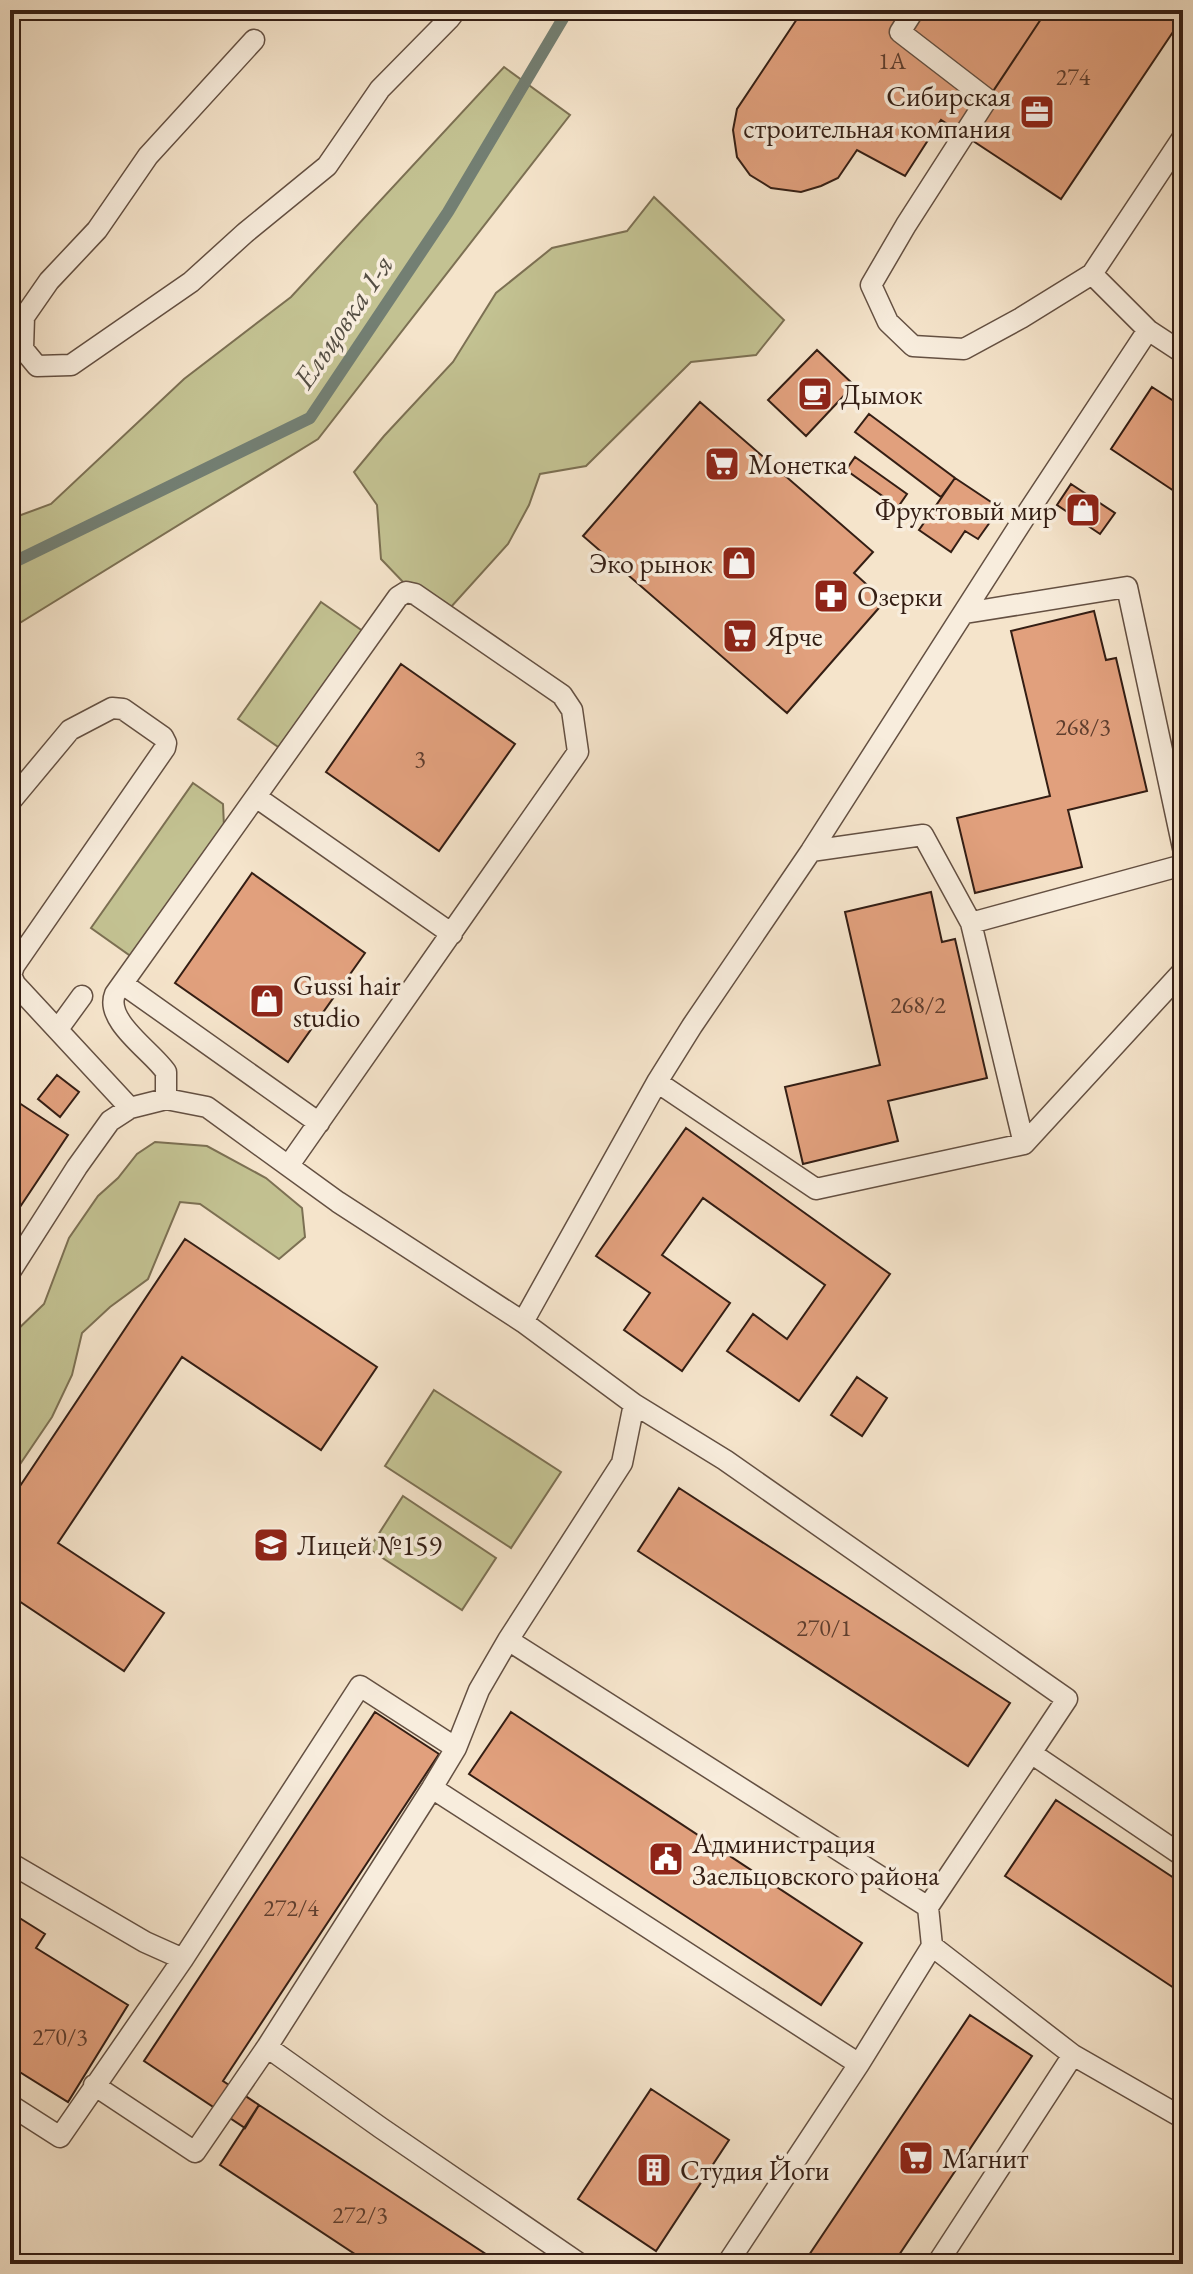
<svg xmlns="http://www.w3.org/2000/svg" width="1193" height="2274" viewBox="0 0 1193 2274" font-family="'EB Garamond',serif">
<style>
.green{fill:#c3c292;stroke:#7c7053;stroke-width:2}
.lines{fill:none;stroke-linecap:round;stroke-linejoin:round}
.stream{stroke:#737f73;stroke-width:12}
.building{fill:#e1a07d;stroke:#341e14;stroke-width:2}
.lane-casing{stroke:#645042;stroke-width:23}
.lane{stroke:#f8eddd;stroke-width:20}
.labels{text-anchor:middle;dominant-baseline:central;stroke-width:7;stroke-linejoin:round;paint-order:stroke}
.number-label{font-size:24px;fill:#5f3e2e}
.poi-label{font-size:28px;fill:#341e14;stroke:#f8eddd;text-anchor:start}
.water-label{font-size:30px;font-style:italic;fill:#544e43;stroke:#f8eddd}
</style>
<rect width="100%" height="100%" fill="#f5e4cb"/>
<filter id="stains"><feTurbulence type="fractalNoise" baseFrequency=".0025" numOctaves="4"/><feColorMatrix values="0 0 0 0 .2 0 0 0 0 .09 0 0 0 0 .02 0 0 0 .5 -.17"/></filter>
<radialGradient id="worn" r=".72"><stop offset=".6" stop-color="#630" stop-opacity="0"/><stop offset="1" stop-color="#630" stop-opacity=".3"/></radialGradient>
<path class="green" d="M504,67l66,48 -252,324 -308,190v-110l41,-15 133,-125 107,-82z
M654,197l130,123 -28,35 -65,7 -105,104 -46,8 -11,31 -21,39 -57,63 -48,-25 -22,-23 -4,-54 -23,-33 30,-36 69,-74 43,-69 56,-45 75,-17z
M321,602l46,32 -83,117 -46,-32z
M193,783l30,21 1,23 -92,130 -41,-29z
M155,1142l52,4 59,32 36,30 3,29 -26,22 -79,-55 -20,-2 -32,77 -38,28 -28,26 -10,42 -20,42 -42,62v-142l34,-33 25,-66 29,-42 20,-18 19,-24z
M434,1390l127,82 -50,76 -126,-82z
M403,1496l93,62 -34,52 -93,-61z"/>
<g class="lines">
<path class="stream" d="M10,564l300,-146 138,-206 120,-202"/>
</g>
<path class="building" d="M803,10h244l-83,125 -23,-15 -36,56 -48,-26 -19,28 -17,8 -20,6 -30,-4 -21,-13 -13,-18 -4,-27 4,-21z
M1047,10h136v7l-122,182 -97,-64z
M817,350l37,35 -48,51 -38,-36z
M1152,387l31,20v90l-72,-48z
M700,402l173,150 -19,21 31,28 -98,112 -204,-177z
M869,414l86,64 -14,19 -86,-65z
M855,457l52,37 -9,13 -52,-37z
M955,478l45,30 -22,31 -13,-8 -14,21 -32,-22z
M1071,484l44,29 -15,21 -43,-29z
M1094,611l12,49 10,-2 31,133 -79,19 14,57 -107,26 -18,-75 93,-22 -39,-165z
M401,664l114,80 -76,107 -113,-79z
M252,873l113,80 -77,109 -113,-79z
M931,892l11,50 13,-3 32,139 -99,23 10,40 -95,23 -18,-77 95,-22 -35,-153z
M57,1075l22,17 -19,25 -22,-18z
M10,1097l58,38 -56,84 -2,-2z
M686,1128l204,146 -91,127 -72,-50 26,-37 34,25 38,-54 -122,-87 -41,57 68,48 -48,68 -58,-41 26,-37 -54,-37z
M185,1239l192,128 -56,83 -139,-93 -124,186 106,70 -40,58 -114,-76v-94z
M857,1377l30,21 -25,38 -31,-21z
M679,1488l331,215 -42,63 -330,-215z
M375,1712l64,42 -216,327 36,24 -14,23 -101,-67z
M511,1712l351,231 -41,62 -352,-231z
M1056,1800l127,84v110l-178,-118z
M10,1912l35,22 -9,14 92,57 -60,97 -58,-36z
M970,2015l62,41 -139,208h-90z
M651,2089l78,51 -73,111 -78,-52z
M259,2105l242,159h-131l-150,-99z"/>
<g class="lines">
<defs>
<path id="lane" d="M914,10l-14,22 87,67 -81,126 -35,60 17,37 25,24 51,3 57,-31 71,-44
M254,40l-106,116 -51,74 -48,51 -25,36 -1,32 14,17 34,-1 120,-83 54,-49 82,-67 53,-77 69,-70 7,-9
M1183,137l-91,137 56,56 35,23
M965,613l162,-26 56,261
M256,797l196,137
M10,802l60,-72 42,-22 11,1 40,28 3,6 -1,5 -151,218 -3,9 4,9 115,124
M811,851l112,-16 48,88 53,221
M971,923l212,-58
M123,984l196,139
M58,1029l24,-33
M657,1082l159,107 208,-45 159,-173
M166,1099v-27c-13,-20 -62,-51 -51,-78l283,-397 8,-5 9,2 147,101 10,15 6,42 -289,413
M10,1272l67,-105 33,-46 20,-13 36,-9 41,8 131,95 185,120 134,-240 35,-56 119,-175 217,-339 120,-182
M523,1322l111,82 -12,59 -114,177 420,267 4,39 141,109 110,63
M634,1404l91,56 342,239 -36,54 152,103
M432,1788l427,276
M10,1863l135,79 38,17
M928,1907l103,-154
M267,2047l114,81 199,136
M94,2085l101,67 72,-105 165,-259 24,-40 23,-58 29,-50
M10,2105l50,32 123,-178 177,-273 96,62
M727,2264l132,-200 73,-118
M937,2264l136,-209"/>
</defs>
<use href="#lane" class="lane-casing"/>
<use href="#lane" class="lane"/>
</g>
<defs>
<symbol id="office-square" viewBox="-11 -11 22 22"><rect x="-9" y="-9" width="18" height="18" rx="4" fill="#8f2418" stroke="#f8eddd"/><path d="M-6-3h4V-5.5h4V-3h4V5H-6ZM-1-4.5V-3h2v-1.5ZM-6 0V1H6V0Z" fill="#fff"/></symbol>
<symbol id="cafe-square" viewBox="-11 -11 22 22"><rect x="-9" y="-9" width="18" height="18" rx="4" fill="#8f2418" stroke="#f8eddd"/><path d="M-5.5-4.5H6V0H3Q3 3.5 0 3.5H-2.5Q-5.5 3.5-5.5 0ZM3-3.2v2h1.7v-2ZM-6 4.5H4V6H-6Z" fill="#fff"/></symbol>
<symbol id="supermarket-square" viewBox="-11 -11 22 22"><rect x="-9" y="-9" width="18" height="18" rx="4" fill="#8f2418" stroke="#f8eddd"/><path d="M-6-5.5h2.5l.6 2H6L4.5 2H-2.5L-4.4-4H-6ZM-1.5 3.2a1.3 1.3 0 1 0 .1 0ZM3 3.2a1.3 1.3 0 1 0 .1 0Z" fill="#fff"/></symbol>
<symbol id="shop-square" viewBox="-11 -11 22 22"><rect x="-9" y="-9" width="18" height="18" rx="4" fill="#8f2418" stroke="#f8eddd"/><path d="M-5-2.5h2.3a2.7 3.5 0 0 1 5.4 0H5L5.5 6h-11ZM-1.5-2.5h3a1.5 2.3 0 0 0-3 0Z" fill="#fff"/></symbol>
<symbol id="pharmacy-square" viewBox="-11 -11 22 22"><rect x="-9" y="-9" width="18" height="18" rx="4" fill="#8f2418" stroke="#f8eddd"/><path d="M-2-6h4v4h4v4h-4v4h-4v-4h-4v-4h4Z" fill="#fff"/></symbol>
<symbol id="school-square" viewBox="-11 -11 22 22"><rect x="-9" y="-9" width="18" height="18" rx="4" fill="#8f2418" stroke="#f8eddd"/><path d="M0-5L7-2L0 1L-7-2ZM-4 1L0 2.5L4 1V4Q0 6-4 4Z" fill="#fff"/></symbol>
<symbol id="civic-square" viewBox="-11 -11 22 22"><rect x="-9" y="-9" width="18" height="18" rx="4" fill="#8f2418" stroke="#f8eddd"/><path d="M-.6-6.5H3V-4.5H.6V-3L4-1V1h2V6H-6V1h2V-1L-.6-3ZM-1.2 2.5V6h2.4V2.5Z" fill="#fff"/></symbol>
<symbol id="building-square" viewBox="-11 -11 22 22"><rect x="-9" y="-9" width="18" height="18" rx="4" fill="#8f2418" stroke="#f8eddd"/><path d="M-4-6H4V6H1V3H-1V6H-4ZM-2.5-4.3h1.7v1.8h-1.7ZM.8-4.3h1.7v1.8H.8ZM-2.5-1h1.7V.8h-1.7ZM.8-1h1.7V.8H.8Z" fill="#fff"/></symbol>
</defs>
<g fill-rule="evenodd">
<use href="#office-square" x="1017" y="92" width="40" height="40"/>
<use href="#cafe-square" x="795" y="374" width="40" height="40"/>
<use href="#supermarket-square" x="702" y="444" width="40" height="40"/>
<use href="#shop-square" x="1063" y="490" width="40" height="40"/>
<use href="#shop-square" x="719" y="543" width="40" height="40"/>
<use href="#pharmacy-square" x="811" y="576" width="40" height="40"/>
<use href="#supermarket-square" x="720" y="616" width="40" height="40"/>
<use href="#shop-square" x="247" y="981" width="40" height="40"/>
<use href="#school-square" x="251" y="1525" width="40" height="40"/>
<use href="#civic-square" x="646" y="1839" width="40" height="40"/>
<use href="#supermarket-square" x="896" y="2138" width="40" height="40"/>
<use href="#building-square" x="634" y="2150" width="40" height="40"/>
</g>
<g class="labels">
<g class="number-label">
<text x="892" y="60">1А</text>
<text x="1073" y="76">274</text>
<text x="1083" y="726">268/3</text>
<text x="420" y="758">3</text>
<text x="918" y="1004">268/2</text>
<text x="824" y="1627">270/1</text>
<text x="291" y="1907">272/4</text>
<text x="60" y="2036">270/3</text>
<text x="360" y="2214">272/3</text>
</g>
<g class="poi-label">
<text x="1011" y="96" text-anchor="end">Сибирская<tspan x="1011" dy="32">строительная компания</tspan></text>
<text x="841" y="394">Дымок</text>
<text x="748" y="464">Монетка</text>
<text x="1057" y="510" text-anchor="end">Фруктовый мир</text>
<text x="713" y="563" text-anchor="end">Эко рынок</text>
<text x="857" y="596">Озерки</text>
<text x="766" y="636">Ярче</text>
<text x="293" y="985">Gussi hair<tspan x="293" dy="32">studio</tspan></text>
<text x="297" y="1545">Лицей №159</text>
<text x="692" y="1843">Администрация<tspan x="692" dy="32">Заельцовского района</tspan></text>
<text x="942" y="2158">Магнит</text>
<text x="680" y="2170">Студия Йоги</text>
</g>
<g class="water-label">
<text transform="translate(343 321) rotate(-56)">Ельцовка 1-я</text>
</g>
</g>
<rect width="1193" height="2274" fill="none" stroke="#f5e4cb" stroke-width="40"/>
<rect x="12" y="12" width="1169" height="2250" fill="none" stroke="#341e14" stroke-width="4"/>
<rect x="20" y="20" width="1153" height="2234" fill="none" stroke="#341e14" stroke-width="2"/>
<rect width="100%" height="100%" filter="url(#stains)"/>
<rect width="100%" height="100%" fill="url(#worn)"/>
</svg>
